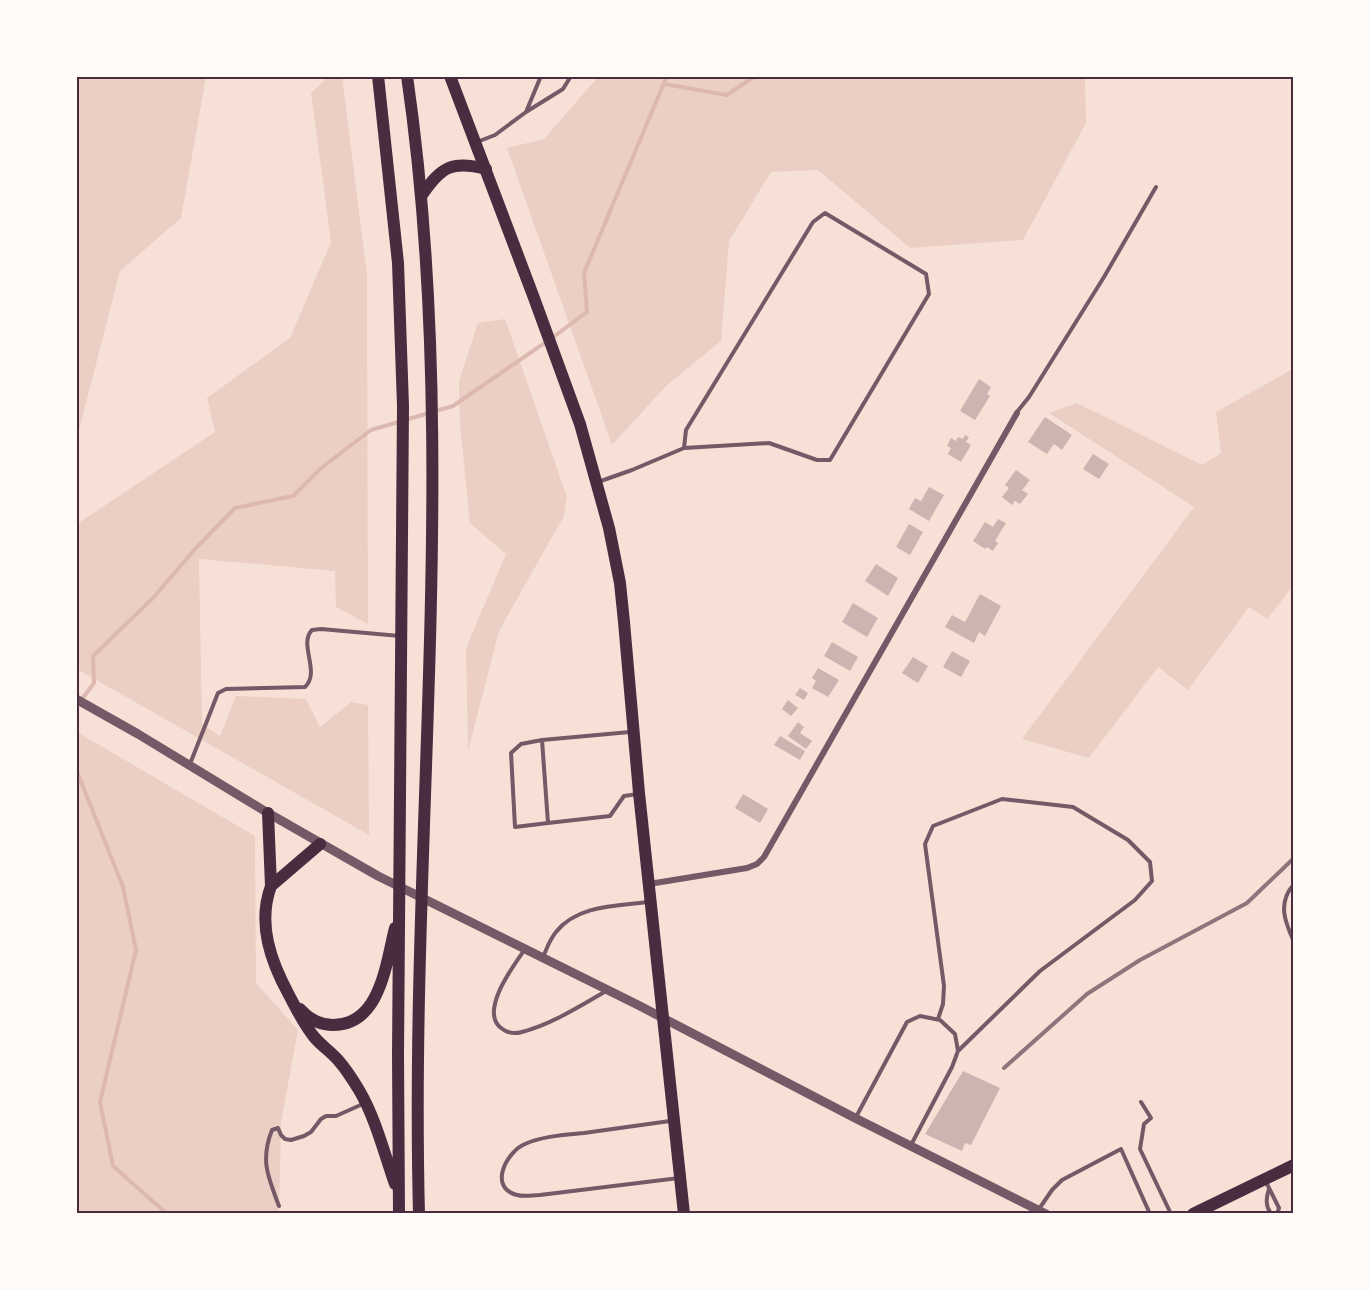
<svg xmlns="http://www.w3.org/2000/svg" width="1370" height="1290" viewBox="0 0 1370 1290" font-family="'DejaVu Sans',sans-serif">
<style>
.green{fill:#ebcfc5}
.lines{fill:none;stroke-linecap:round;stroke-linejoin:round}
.stream{stroke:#dcb8b0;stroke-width:4}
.building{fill:#ccb4b1}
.service{stroke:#755966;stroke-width:4}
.minor{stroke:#755966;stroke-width:6}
.tertiary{stroke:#755966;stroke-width:9}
.primary{stroke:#4a2c40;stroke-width:12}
.trunk{stroke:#4a2c40;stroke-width:12}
.rail{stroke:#8f747c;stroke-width:4}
.neatline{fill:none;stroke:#4a2c40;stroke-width:2}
</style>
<rect width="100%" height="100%" fill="#f7e1d7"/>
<path class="green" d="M77,76l129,1 -25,141 -61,53 -43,167z
M599,76l486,1 1,46 -63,117 -113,8 -92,-78 -47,2 -42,69 -8,100 -54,44 -55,60 -105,-297 37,-9z
M328,77h14l25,197 1,350 -32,-17 -1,-36 -136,-12 3,165 18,12 16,-40 70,3 14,28 31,-25 17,3 1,130 -292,-166v-145l138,-92 -8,-34 83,-60 41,-96 -20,-149z
M505,319l62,178 -3,19 -65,115 -31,120 -2,-103 40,-94 -36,-31 -10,-99 -1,-43 19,-58z
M1293,369v217l-26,33 -18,-12 -61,83 -30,-23 -69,91 -67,-19 172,-232 -145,-94 28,-10 125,62 19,-12 -5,-41z
M77,732l178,104 1,147 42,47 -17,93 -2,90 -202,1z"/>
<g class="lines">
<path class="stream" d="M664,84l63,11 28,-19
M552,338l35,-26 -3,-39 83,-197
M76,707l18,-24 -1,-27 60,-58 42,-49 40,-41 58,-12 28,-28 50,-38 82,-24 93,-64
M76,769l47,118 13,63 -36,152 13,64 54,48"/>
</g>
<path class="building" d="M979,379l12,8 -4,7 3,2 -15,24 -15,-9z
M1045,417l27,18 -10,15 -8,-6 -7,10 -19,-12z
M965,435l4,2 -3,5 5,3 -10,17 -13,-8 3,-6 -4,-2 4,-8 5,3 2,-4 5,2z
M1093,454l16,10 -10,15 -16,-10z
M1016,470l14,10 -8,10 6,4 -8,10 -5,-3 -3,4 -10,-8 7,-9 -4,-3z
M929,487l15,8 -15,26 -20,-12 6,-11 6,3z
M998,519l8,4 -11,18 3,2 -5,8 -6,-4 -2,2 -12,-8 12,-19 8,5z
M909,524l14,8 -13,23 -14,-8z
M876,564l22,14 -10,18 -23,-15z
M980,594l21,12 -16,30 -6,-4 -5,11 -29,-16 7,-12 13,7z
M853,603l25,15 -11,19 -25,-15z
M832,642l26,15 -8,14 -26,-15z
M952,651l18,10 -9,16 -18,-10z
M913,657l15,9 -10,17 -16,-10z
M818,668l21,12 -11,17 -16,-9 4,-7 -4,-3z
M800,688l8,5 -4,7 -9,-5z
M788,700l10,8 -7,8 -9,-7z
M798,722l6,5 -4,6 12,8 -6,8 -18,-13z
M780,736l25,15 -5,9 -26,-15z
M743,794l25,15 -8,14 -25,-15z
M963,1071l37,17 -29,57 -6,-2 -3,8 -37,-17z"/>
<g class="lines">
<path class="service" d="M526,112l15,-36
M477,142l18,-7 31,-23 37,-23 8,-13
M1017,412l12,-15 75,-120 52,-90
M598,482l34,-12 52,-22 85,-5 48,17h13l99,-166 -3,-20 -101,-61 -12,9 -127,208 -2,18
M630,732l-88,8 6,83 62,-7 14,-20 14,-2
M542,740l-21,4 -10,9 4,74 33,-4
M190,764l28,-71 8,-4 79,-2c16,-15 -7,-43 7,-57l9,-1 79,7
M1294,884c-17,19 -9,38 0,58
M525,949c-11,16 -46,62 -24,79 6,5 14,6 21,4 30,-8 58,-26 84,-41
M543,957c4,-9 7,-18 13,-25 21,-27 61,-26 92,-30
M1141,1102l10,16 -7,6 -4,25 31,65
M856,1117l51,-95 13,-6 20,4 15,14 3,17
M670,1121c-29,4 -58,8 -86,12 -20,2 -41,3 -59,11 -19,8 -37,44 -8,51 7,2 16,0 23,0l139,-17
M911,1145l41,-78 6,-16 82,-80 95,-71 17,-19 -2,-19 -22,-22 -55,-33 -71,-8 -69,27 -8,18 19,142 -1,18 -5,15
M1266,1182l13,26 -2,6
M1269,1189c-3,8 -4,19 3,25
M279,1206c-11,-29 -19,-46 -7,-76l6,-2 3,7 4,4 6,1 13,-4 7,-4 10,-13 5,-3h10l29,-13
M1039,1209l13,-19 10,-10 59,-31 29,65"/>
<path class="minor" d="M649,884l98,-16 10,-4 7,-7 253,-444"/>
<path class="tertiary" d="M76,699l62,35 130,79 110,63 260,129 217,113 191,96"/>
<path class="primary" d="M450,76l84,222 46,126 29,104 11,55 4,39 15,171 45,421
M1193,1214l101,-49"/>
<path class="trunk" d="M378,76l20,187 5,143 -5,649 1,159
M407,76c55,378 2,759 12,1138
M422,195c19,-28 30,-35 64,-26
M268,813l3,73c-14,38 0,76 18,109 8,15 15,30 26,43 7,8 16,14 23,22 8,9 15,20 21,30 17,29 25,63 36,94
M271,886l49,-42
M300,1009c9,10 20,16 33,16 48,0 53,-63 62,-97"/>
<path class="rail" d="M1004,1068l83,-74 53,-34 107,-57 47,-45"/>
</g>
<rect width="1370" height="1290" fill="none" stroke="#fffaf5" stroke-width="156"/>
<rect x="78" y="78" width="1214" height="1134" class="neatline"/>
</svg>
